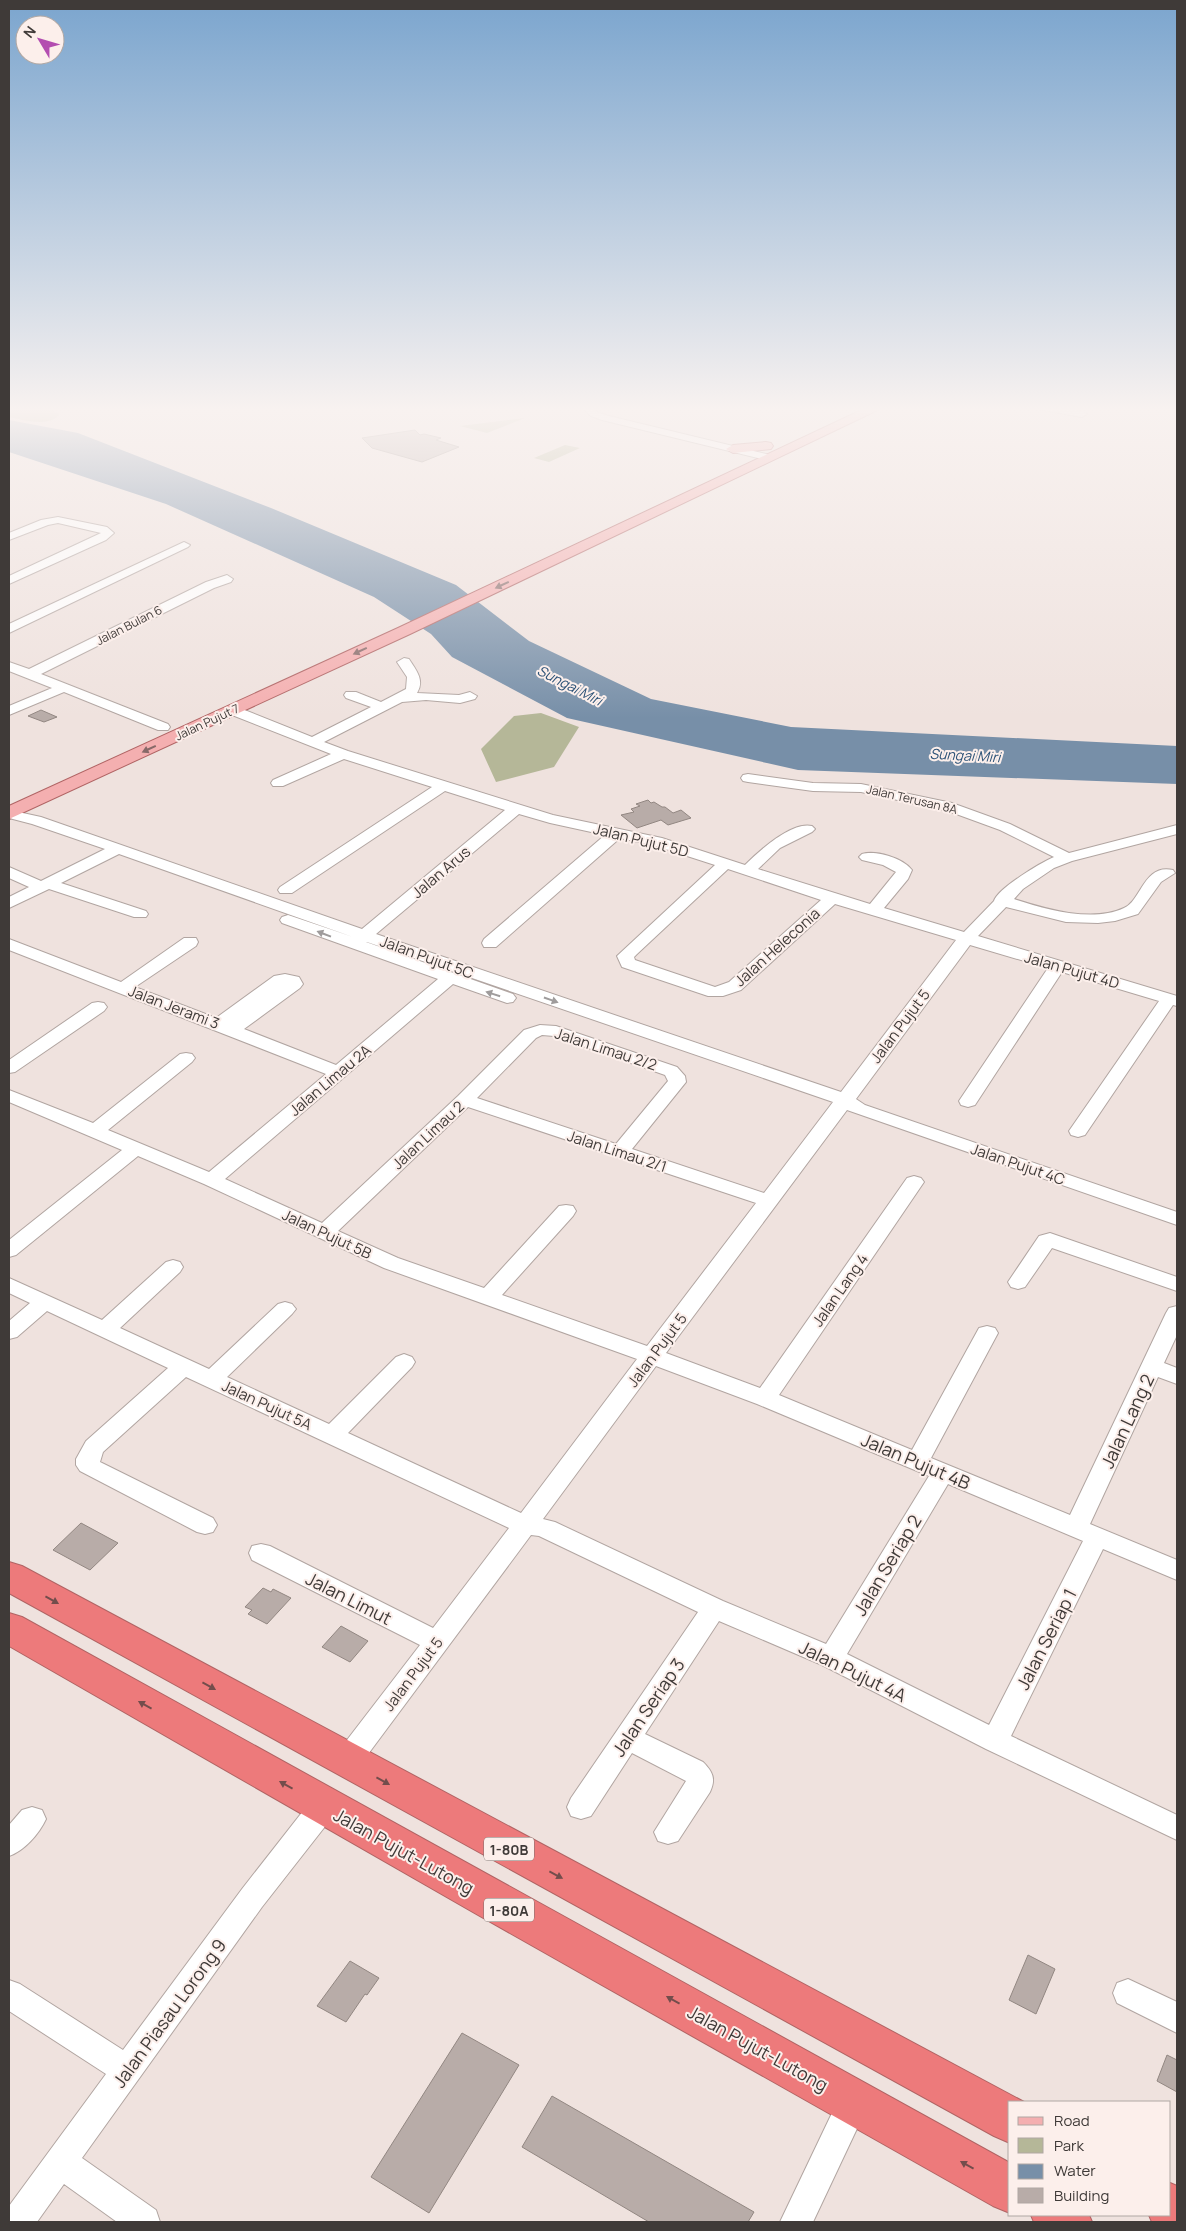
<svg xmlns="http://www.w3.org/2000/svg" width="1186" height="2231" viewBox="0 0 1186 2231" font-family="Manrope,sans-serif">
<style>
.green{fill:#b5b798}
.water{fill:#778fa8}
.building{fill:#b8aca8;stroke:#928782}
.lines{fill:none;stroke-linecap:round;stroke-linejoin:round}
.minor-casing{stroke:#b1a5a1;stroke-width:2}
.major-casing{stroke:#b06464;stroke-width:2}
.highway-casing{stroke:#b06464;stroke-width:2}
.minor{fill:#fff;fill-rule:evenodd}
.major{fill:#f4afb0;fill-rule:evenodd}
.highway{fill:#ed7a7b;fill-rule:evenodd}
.oneway{fill:#876968}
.oneway2{fill:#9f9c9c}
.oneway3{fill:#734d4c}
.labels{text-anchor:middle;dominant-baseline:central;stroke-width:4;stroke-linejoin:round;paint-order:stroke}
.far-street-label{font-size:12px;fill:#3f3a38;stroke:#fcefeb}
.far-water-label{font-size:14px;font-style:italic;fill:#2c5277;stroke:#fcefeb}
.shield{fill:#fcefeb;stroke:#78706e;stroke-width:1}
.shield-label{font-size:14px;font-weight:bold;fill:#3f3a38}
.street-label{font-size:15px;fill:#3f3a38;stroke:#fcefeb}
.near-street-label{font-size:18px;fill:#3f3a38;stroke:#fcefeb}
</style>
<rect width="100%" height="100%" fill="#efe2de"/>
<path class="green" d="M34,407h9l17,7c-11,14 -36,6 -51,3v-6z
M525,418l-38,15 -27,-7z
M565,445l15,3 -31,14 -15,-4z
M541,713l38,14 -25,40 -58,15 -15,-33 33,-33z"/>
<path class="water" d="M9,420l69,13 193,75 185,77 73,56 122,58 140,28 386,19v38l-379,-14 -231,-52 -115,-61 -21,-23 -57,-37 -208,-93 -157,-52z"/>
<path class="building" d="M415,430l5,5 4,-1 17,4 -5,2 23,7 -37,15 -50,-14 -10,-10z
M41,710l16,7 -13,5 -16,-6z
M648,800l3,3 3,-1 8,5h3l8,6 8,-3 10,8 -23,7 -7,-5 -24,8 -16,-13 13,-3 -3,-3 9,-3 -4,-2z
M81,1523l37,20 -28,27 -37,-20z
M263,1588l8,4 2,-3 18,9 -24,26 -19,-10 4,-4 -7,-3z
M341,1626l27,15 -18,21 -28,-15z
M1028,1955l27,14 -19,45 -27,-14z
M350,1961l29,17 -12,17 -2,-1 -19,28 -29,-16z
M462,2033l57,32 -90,148 -58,-36z
M1167,2055l10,5v32l-20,-11z
M552,2096l202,116 -6,10h-99l-127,-75z"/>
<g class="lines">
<defs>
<path id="minor" d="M580,406h11l6,6 12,4 165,40 1,2 -5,3 -168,-41 -11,-4z
M1033,406c14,0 43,-1 54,8l-5,3 -44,-8z
M58,517l49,10 7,6 -8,7 -97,44v-8l92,-43 -43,-10 -10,2 -39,15v-7l32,-13z
M184,542l6,3 -2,2 -179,86v-9z
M227,575l6,4 -2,3 -17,6 -173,86 127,50 2,3 -2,3h-10l-94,-38 -55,23v-9l43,-18 -43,-17v-9l20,7 177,-87z
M404,658l5,1c7,11 16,21 8,34l42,2 11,-3 7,4 -2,3 -15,4 -34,-3 -24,2 -78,40 24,9 205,64 109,23 83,27c14,-14 47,-44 67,-39l3,3 -3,3 -32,16 -22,21 112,35 26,-32 -13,-7 -21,-5 -3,-3 3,-3c14,-4 41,4 50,16l-4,9 -24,29 80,24 30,-31c3,-12 46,-38 60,-44l-54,-27 -52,-19 -87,-19 -48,-1 -65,-9 -5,-1 -2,-3 2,-3 5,-1 65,9 48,1 91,19 58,21 59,29 108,-28v9l-105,27 -18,7 -31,21 -9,10c31,10 78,24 110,9 17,-7 20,-45 49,-38l2,3 -14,9 -23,32 -23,7 -17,2 -32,-1 -60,-15 -28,29 199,60v10l-4,-1 -88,130 -7,2 -7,-2 -2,-4 90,-130 -97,-29 -87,133 -7,2 -7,-2 -2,-4 89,-133 -78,-23 -114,154 9,6 312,107v13l-330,-115 -181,243 94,35 147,-210 7,-2 7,2 3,4 -145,213 133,55 67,-122 8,-2 8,2 3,5 -67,125 139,57 96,-202 3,-5 8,-2v29l-13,28 13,5v16l-19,-7 -68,147 87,36v20l-74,-31 -92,187 166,79v25l-191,-91 -164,-84 -103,-44 -74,113 58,28c10,10 13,17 7,30l-32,49 -10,3 -10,-3 -4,-9 32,-51 -54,-28 -41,63 -10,3 -10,-3 -4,-9 4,-9 127,-186 -159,-76 -8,-1 -174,234 -10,4 -10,-4 -3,-8 3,-8 83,-108 -168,-85 -3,-7 3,-7 9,-2 9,2 163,82 76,-100 -323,-151 -83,75 -3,10 113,56 4,7 -4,7 -8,2 -8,-2 -117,-61 -4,-6v-6l10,-18 82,-73 -121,-57 -30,26 -8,2v-18l21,-18 -21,-10v-15l93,42 64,-58 7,-2 7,2 3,5 -3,5 -60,56 89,41 69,-65 7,-2 7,2 4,5 -4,5 -65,63 102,47 67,-67 8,-3 8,3 3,5 -3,5 -64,66 173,80 116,-154 -253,-91 -180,-84 -66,-28 -122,99 -7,2v-17l113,-90 -113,-48v-12l84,33 87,-69 6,-1 6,1 3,4 -3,4 -84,68 101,42 117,-98 -317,-124v-11l112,43 63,-44h12l2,4 -2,4 -61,41 81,31 58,-42 11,-2 14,3 4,7 -3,4 -56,41 92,36 102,-86 -156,-56 -2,-3 2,-3 6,-2 65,22 -234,-83 -58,29 85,28 2,3 -2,3h-12l-85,-28 -40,19v-11l20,-10 -20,-9v-11l32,14 64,-32 -73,-25 -23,-6v-8l32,7 321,112 143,-119 -60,-19 -153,102h-12l-2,-3 2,-3 152,-100 -88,-28 -61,27h-10l-2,-3 2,-3 58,-26 -104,-41 -2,-3 7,-4 5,1 75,30 59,-30 -25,-9 -2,-3 2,-3h10l25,10 25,-13 1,-12 -10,-15zM519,814l31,9 55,12 -121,104 -2,4 2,4h12l124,-109 33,7 62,20 -98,91 5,11 86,29h15l18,-6 94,-86 121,36 -115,152 -465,-158zM728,869l93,31 -92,82 -14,5 -80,-27 -1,-3 3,-3zM366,942h1l466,160 -69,91 -132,-44 54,-67 -1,-6 -8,-9 -121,-41 -16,-1 -16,5 -66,66 -136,127 -97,-44 228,-195 54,19 6,-1 3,-4 -3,-4zM542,1035l12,1 111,39 3,6 -52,63 -139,-46 59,-60zM468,1107l288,96 -109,143 -145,-51 71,-79 3,-5 -3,-5 -7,-1 -7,1 -75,82 -86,-30 -60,-27zM656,1366l101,38 172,72 -103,168 -103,-43 -168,-79 -12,-3zM948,1484l135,57 -94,184 -142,-71z
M98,1002l6,1 3,4 -3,4 -89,61 -6,1v-13l83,-57z
M1050,1233l127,44v14l-125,-43 -27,39 -7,2 -7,-2 -3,-5 31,-46z
M324,1794l10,3 4,9 -4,9 -72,92 -180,251 74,52 4,12h-43l-53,-38 -27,38h-28v-16l97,-132 -97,-63v-31l11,4 103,66 119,-161 72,-92z
M32,1807l10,3 4,9c-7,15 -22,32 -37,37v-31l13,-15z
M1128,1979l49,23v31l-60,-30 -4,-10 4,-10z
M854,2085l11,5 5,11 -57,121h-33l63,-132z"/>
<path id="major" d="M870,406h16l-476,228 -401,185v-13l389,-178z
M766,442l5,1 2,3 -2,3 -38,4 -7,-4 7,-4z"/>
<path id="highway" d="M9,1562l13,4 1002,536h-14v41l-16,-7 -985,-543z
M9,1613l13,4 988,546v50l-17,-7 -515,-291 -469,-269z
M1170,2183l7,3v36h-25l-3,-7h21z
M1031,2215h58l3,7h-58z"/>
</defs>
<use href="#minor" class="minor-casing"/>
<use href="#major" class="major-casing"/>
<use href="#highway" class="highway-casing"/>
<use href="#minor" class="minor"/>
<use href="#major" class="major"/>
<use href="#highway" class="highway"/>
</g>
<defs><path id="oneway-solid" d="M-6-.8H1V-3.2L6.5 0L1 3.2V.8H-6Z" transform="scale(1.25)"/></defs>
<g class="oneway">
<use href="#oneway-solid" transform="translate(502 585) rotate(155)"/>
<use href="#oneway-solid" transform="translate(360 651) rotate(155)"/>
<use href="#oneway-solid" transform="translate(149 749) rotate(155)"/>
</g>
<g class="oneway2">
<use href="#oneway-solid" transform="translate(324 934) rotate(-159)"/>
<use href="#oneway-solid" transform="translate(493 994) rotate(-162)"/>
<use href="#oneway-solid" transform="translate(551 1000) rotate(19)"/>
</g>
<g class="oneway3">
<use href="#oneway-solid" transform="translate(52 1600) rotate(29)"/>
<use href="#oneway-solid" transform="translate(209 1686) rotate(29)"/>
<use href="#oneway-solid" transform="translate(145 1705) rotate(-151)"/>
<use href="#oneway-solid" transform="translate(383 1781) rotate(29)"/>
<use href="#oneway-solid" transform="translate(286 1785) rotate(-151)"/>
<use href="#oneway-solid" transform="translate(556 1875) rotate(28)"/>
<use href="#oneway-solid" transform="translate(673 2000) rotate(-151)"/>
<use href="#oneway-solid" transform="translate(967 2165) rotate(-151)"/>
</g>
<linearGradient id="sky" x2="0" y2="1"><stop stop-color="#7ba5ce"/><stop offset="0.57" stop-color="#f8f2f0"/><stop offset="1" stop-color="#f8f2f0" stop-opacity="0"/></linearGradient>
<rect width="1186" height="718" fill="url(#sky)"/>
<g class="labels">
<g class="far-street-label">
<text transform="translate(129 625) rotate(-27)">Jalan Bulan 6</text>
<text transform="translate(207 722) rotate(-25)">Jalan Pujut 7</text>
<text transform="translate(912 799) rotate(13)">Jalan Terusan 8A</text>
</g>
<g class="far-water-label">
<text transform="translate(570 685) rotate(27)">Sungai Miri</text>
<text transform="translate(965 755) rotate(3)">Sungai Miri</text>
</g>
<g class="shield">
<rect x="484" y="1837.5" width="50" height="23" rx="4"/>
<rect x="484" y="1898.5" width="50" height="23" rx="4"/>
</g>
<g class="shield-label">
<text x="509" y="1849">1-80B</text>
<text x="509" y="1910">1-80A</text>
</g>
<g class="street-label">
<text transform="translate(641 840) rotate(14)">Jalan Pujut 5D</text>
<text transform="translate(441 872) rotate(-40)">Jalan Arus</text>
<text transform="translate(777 947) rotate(-42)">Jalan Heleconia</text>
<text transform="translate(427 957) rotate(20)">Jalan Pujut 5C</text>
<text transform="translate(1072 970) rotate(16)">Jalan Pujut 4D</text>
<text transform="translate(174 1007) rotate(21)">Jalan Jerami 3</text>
<text transform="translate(900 1026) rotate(-53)">Jalan Pujut 5</text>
<text transform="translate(606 1049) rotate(18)">Jalan Limau 2/2</text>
<text transform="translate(330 1080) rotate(-40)">Jalan Limau 2A</text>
<text transform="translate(428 1135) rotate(-43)">Jalan Limau 2</text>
<text transform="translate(617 1151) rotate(18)">Jalan Limau 2/1</text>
<text transform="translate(1018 1164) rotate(19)">Jalan Pujut 4C</text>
<text transform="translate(327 1234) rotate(25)">Jalan Pujut 5B</text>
<text transform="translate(840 1290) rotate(-55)">Jalan Lang 4</text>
<text transform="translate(657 1350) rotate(-53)">Jalan Pujut 5</text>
<text transform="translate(267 1405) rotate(25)">Jalan Pujut 5A</text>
<text transform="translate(413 1674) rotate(-53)">Jalan Pujut 5</text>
</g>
<g class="near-street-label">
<text transform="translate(1127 1421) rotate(-65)">Jalan Lang 2</text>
<text transform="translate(916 1461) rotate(23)">Jalan Pujut 4B</text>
<text transform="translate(887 1565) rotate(-59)">Jalan Seriap 2</text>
<text transform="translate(349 1598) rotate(27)">Jalan Limut</text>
<text transform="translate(1046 1639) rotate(-63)">Jalan Seriap 1</text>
<text transform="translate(853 1671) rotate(26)">Jalan Pujut 4A</text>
<text transform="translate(648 1707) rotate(-56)">Jalan Seriap 3</text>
<text transform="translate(404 1851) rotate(29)">Jalan Pujut-Lutong</text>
<text transform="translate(169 2013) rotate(-54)">Jalan Piasau Lorong 9</text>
<text transform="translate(758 2048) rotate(29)">Jalan Pujut-Lutong</text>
</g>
</g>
<rect width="1186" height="2231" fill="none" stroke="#3f3a38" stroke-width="20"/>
<rect x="1008" y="2101" width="162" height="115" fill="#fcefeb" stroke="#b0a7a3"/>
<rect x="1018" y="2117" width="25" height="8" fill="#f4afb0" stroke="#b0a7a3"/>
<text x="1054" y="2126" font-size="15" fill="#3f3a38">Road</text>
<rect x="1018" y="2138" width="25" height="15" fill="#b5b798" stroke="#b0a7a3"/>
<text x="1054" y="2151" font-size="15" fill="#3f3a38">Park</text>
<rect x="1018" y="2164" width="25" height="15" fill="#778fa8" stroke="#b0a7a3"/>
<text x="1054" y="2176" font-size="15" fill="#3f3a38">Water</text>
<rect x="1018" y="2188" width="25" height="15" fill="#b8aca8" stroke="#b0a7a3"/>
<text x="1054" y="2201" font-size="15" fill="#3f3a38">Building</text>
<g transform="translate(40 40) rotate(308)"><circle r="24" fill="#fcefeb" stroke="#b0a7a3"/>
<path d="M0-4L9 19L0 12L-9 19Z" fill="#b34db0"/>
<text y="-8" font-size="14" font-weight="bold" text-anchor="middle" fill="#3f3a38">N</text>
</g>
</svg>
